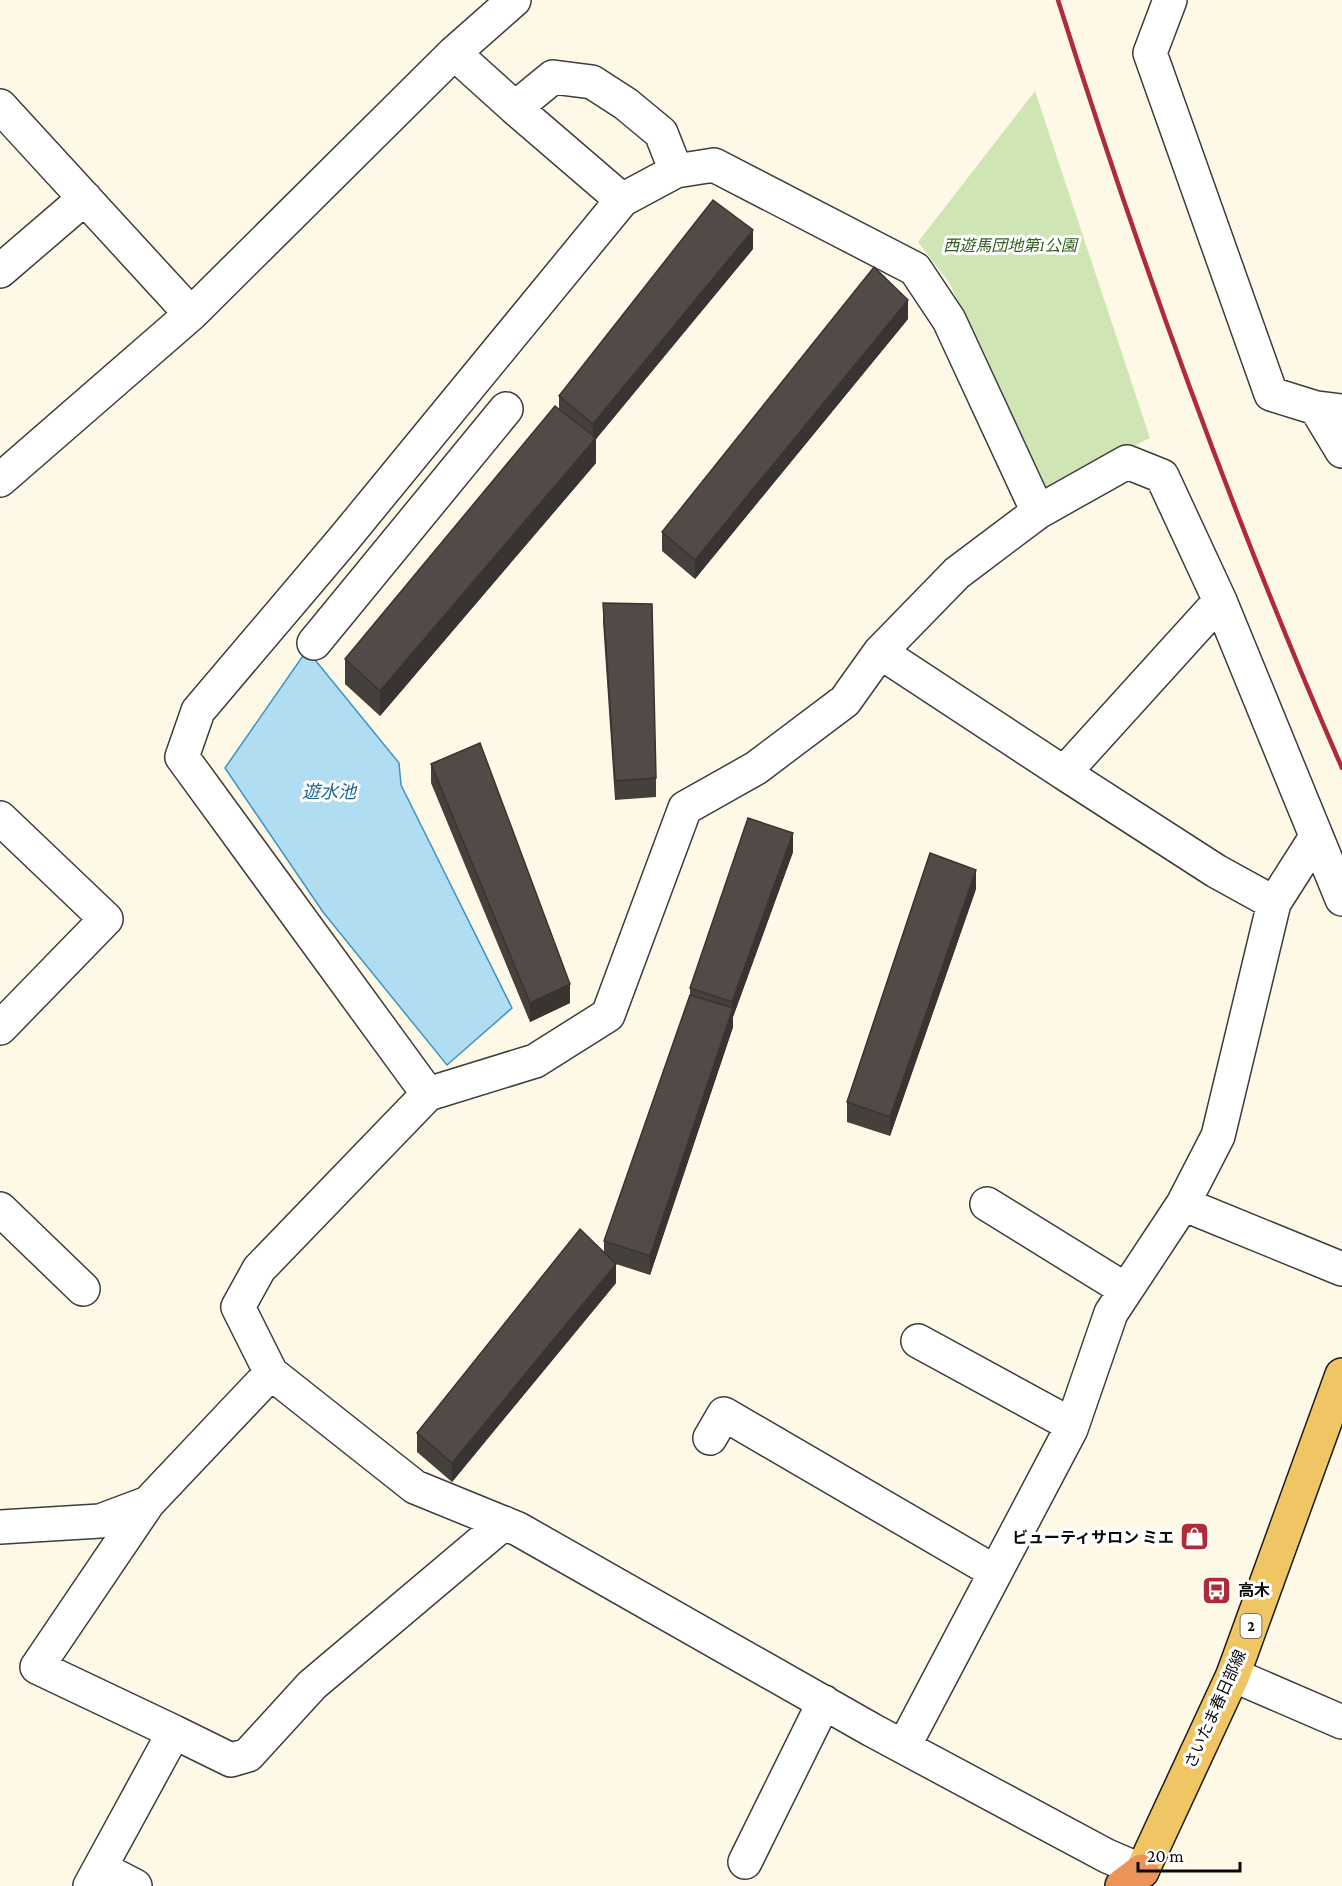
<svg xmlns="http://www.w3.org/2000/svg" width="1342" height="1886" viewBox="0 0 1342 1886" font-family="'Crimson Pro','Noto Sans JP',serif">
<style>
.green{fill:#d0e5b4}
.water{fill:#b0ddf2;stroke:#3b95c4;stroke-width:1.5}
.lines{fill:none;stroke-linecap:round;stroke-linejoin:round}
.minor-casing{stroke:#3d3d3d;stroke-width:36}
.major-casing{stroke:#1b1b1b;stroke-width:36}
.highway-casing{stroke:#1b1b1b;stroke-width:36}
.minor{stroke:#fff;stroke-width:33}
.major{stroke:#f0c665;stroke-width:33}
.highway{stroke:#eb9358;stroke-width:33}
.rail{stroke:#b02b39;stroke-width:4.5}
.wall{fill:#46403d}
.shaded-wall{fill:#393432}
.building{fill:#514a47;stroke:#393432;stroke-width:1.5}
.labels{text-anchor:middle;dominant-baseline:central;stroke-width:6;stroke-linejoin:round;paint-order:stroke}
.shield{fill:#fff;stroke:#545454;stroke-width:1.5}
.shield-label{font-size:15px;font-weight:bold;fill:#0a0a0a}
.park-label{font-size:16px;font-style:italic;fill:#2f5c1f;stroke:#fff}
.poi-label{font-size:16px;font-weight:bold;fill:#0a0a0a;stroke:#fff;text-anchor:end}
.street-label{font-size:16px;fill:#0a0a0a;stroke:#fff}
.water-label{font-size:18px;font-style:italic;fill:#1c6592;stroke:#fff}
</style>
<rect width="100%" height="100%" fill="#fef8e7"/>
<path class="green" d="M1035,91l115,347 -106,52 -94,-206 -32,-42z"/>
<path class="water" d="M307,650l92,113 2,22 111,223 -65,57 -124,-153 -98,-144z"/>
<g class="lines">
<defs>
<path id="minor" d="M1170,0l-20,53 121,341 45,14 26,3
M454,53l61,55
M0,106l191,208
M622,200l-107,-92 38,-31 39,5 34,22 35,29 15,38
M0,271l85,-73
M1316,408l26,43
M0,480l191,-166 263,-261 60,-53
M1038,512l-81,61 -77,79 184,121
M1220,601l-156,172 152,98 58,32
M314,643l192,-234
M0,818l106,101 -106,109
M428,1094l107,-33 73,-46 77,-207 71,-40 89,-67 35,-49
M987,1204l139,86
M1183,1204l35,-68 56,-233 42,-66
M0,1209l83,80
M918,1341l154,84
M710,1438l14,-24 271,158
M0,1527l100,-6 48,-18 123,-130
M1233,1675l109,47
M174,1732l57,28 17,-5 64,-70 192,-162
M904,1746l167,-317 40,-116 72,-109 159,65
M745,1862l79,-160
M100,1868l35,18
M1142,1871l-35,-15 -235,-126 -354,-201 -103,-42 -144,-114 -33,-66 21,-38 169,-175 -246,-337 16,-46 145,-171 279,-340 54,-29 38,-6 201,104 34,51 89,192 89,-50 35,14 58,125 122,298
M90,1886l84,-154 -137,-65 111,-164"/>
<path id="major" d="M1142,1871l91,-196 109,-300"/>
<path id="highway" d="M1122,1886l20,-15"/>
</defs>
<use href="#minor" class="minor-casing"/>
<use href="#major" class="major-casing"/>
<use href="#highway" class="highway-casing"/>
<use href="#minor" class="minor"/>
<use href="#major" class="major"/>
<use href="#highway" class="highway"/>
<path class="rail" d="M1058,0c82,260 175,518 284,768"/>
</g>
<path class="wall" d="M753,249l-157,190v24l-216,253 -35,-32v-25l214,-251v-12z
M908,319l-213,260 -33,-28v-19z
M603,603l53,175v19l-41,3 -12,-178z
M431,764l139,239 -40,19 -99,-239z
M793,852l-60,165v10l-83,248 -34,-11v19l-164,199 -35,-30v-19l187,-181v-11l86,-246v-7z
M976,889l-86,247 -43,-14v-20z"/>
<path class="shaded-wall" d="M753,230v19l-157,190v24l-216,253v-25l213,-249v-18z
M908,300v19l-213,260v-19z
M793,833v19l-60,165v10l-83,248v-19l82,-244v-10z
M976,870v19l-86,247v-19z
M570,984v19l-40,19v-19z
M616,1264v19l-164,199v-19z"/>
<path class="building" d="M713,200l40,30 -160,194 -34,-28z
M874,267l34,33 -213,260 -33,-28z
M555,406l41,32 -216,253 -35,-32z
M603,603l49,1 4,174 -41,3z
M480,743l90,241 -40,19 -99,-239z
M748,818l45,15 -61,169 -42,-14z
M930,853l46,17 -86,247 -43,-15z
M690,995l43,13 -83,248 -46,-15z
M580,1229l36,35 -164,199 -35,-30z"/>
<defs>
<symbol id="shop-square" viewBox="-11 -11 22 22"><rect x="-9" y="-9" width="18" height="18" rx="4" fill="#b02b39" stroke="#fff"/><path d="M-5-2.5h2.3a2.7 3.5 0 0 1 5.4 0H5L5.5 6h-11ZM-1.5-2.5h3a1.5 2.3 0 0 0-3 0Z" fill="#fff"/></symbol>
<symbol id="bus-square" viewBox="-11 -11 22 22"><rect x="-9" y="-9" width="18" height="18" rx="4" fill="#b02b39" stroke="#fff"/><path d="M-5-6H5V4H4V6H2V4H-2V6H-4V4H-5ZM-3.5-4V0h7V-4ZM-3.5 1.2v1.5H-2V1.2ZM2 1.2v1.5H3.5V1.2Z" fill="#fff"/></symbol>
</defs>
<g fill-rule="evenodd">
<use href="#shop-square" x="1178" y="1520" width="33" height="33"/>
<use href="#bus-square" x="1200" y="1574" width="33" height="33"/>
</g>
<g class="labels">
<rect class="shield" x="1240.5" y="1614" width="21" height="24" rx="4.5"/>
<g class="shield-label">
<text x="1251" y="1626">2</text>
</g>
<g class="park-label">
<text x="1010" y="245">西遊馬団地第1公園</text>
</g>
<g class="poi-label">
<text x="1174" y="1537">ビューティサロン ミエ</text>
<text x="1238" y="1590" text-anchor="start">高木</text>
</g>
<g class="street-label">
<text transform="translate(1215 1709) rotate(-66)">さいたま春日部線</text>
</g>
<g class="water-label">
<text x="329" y="792">遊水池</text>
</g>
</g>
<path d="M1138 1862v9h102v-9" fill="none" stroke="#0a0a0a" stroke-width="3"/>
<text x="1147" y="1862" font-size="18" fill="#0a0a0a" stroke="#ffffff" stroke-width="4.5" paint-order="stroke">20 m</text>
</svg>
